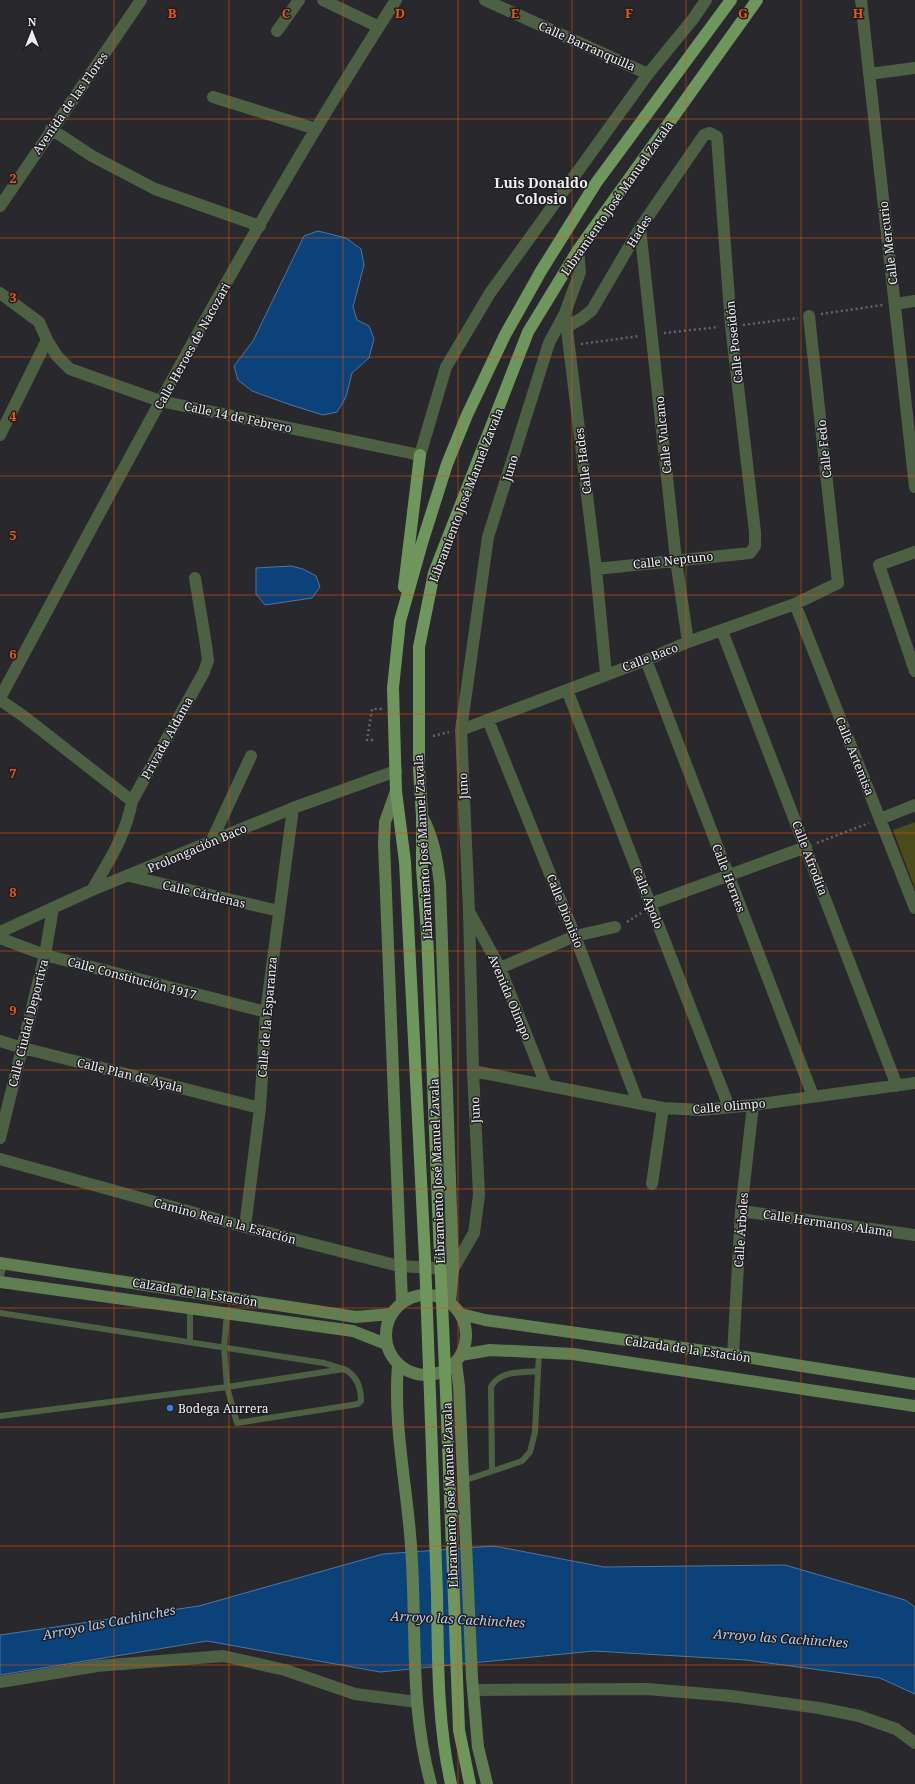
<svg xmlns="http://www.w3.org/2000/svg" width="915" height="1784" viewBox="0 0 915 1784" font-family="'Noto Serif',serif">
<style>
.green{fill:#4b4c1b}
.water{fill:#0a4279;stroke:#4f769d}
.lines{fill:none;stroke-linecap:round;stroke-linejoin:round}
.path{stroke:#656468;stroke-width:2.5;stroke-dasharray:2 3;stroke-linecap:butt}
.lane{stroke:#4d6044;stroke-width:6}
.street{stroke:#4d6044;stroke-width:12}
.secondary{stroke:#607e52;stroke-width:12}
.primary{stroke:#6f965c;stroke-width:12}
.primary-bridge{stroke:#6f965c;stroke-width:12}
.grid{fill:none;stroke:#e8590c;stroke-width:1;stroke-opacity:0.55}
.shop-dot{fill:#3f7fe0;stroke:#1f1e22;stroke-width:1.5}
.labels{text-anchor:middle;dominant-baseline:central;stroke-width:3;stroke-linejoin:round;paint-order:stroke}
.street-label{font-size:12px;fill:#efeef1;stroke:#1f1e22}
.poi-label{font-size:12px;fill:#efeef1;stroke:#1f1e22;text-anchor:start}
.water-label{font-size:13px;font-style:italic;fill:#b1ccee;stroke:#1f1e22}
.quarter-label{font-size:14px;font-weight:bold;fill:#efeef1;stroke:#1f1e22}
.grid-label{font-size:13px;text-anchor:middle;font-weight:bold;fill:#e8590c;stroke:#1f1e22;stroke-width:3;stroke-linejoin:round;paint-order:stroke}
</style>
<rect width="100%" height="100%" fill="#29282c"/>
<path class="green" d="M915,822v67l-22,-59z"/>
<path class="water" d="M318,231l28,7 15,11 3,16 -11,42 4,13 12,6 5,13 -5,19 -17,15 -6,24 -9,15 -14,3 -32,-10 -39,-14 -14,-11 -4,-14 19,-25 51,-105z
M291,566l12,3 13,7 4,11 -8,11 -47,7 -9,-11v-26z
M494,1546l110,21 181,-2 120,35 10,7v87l-35,-16 -134,-18 -152,-9 -214,21 -173,-31 -207,34v-40l199,-29 184,-52z"/>
<g class="lines">
<path class="path" d="M821,314l62,-9
M743,325l55,-7
M664,333l55,-6
M581,344l58,-8
M433,736l16,-4
M373,740h-6l5,-31h10
M817,843l52,-20
M627,922l14,-9"/>
<path class="lane" d="M0,1280l4,-17
M190,1309v32
M0,1313l324,50 20,6
M344,1369c12,6 17,18 17,32l-3,3 -121,19 -10,-36z
M0,1416l227,-29 -3,-40 3,-34
M492,1471l-1,-84c9,-17 30,-14 47,-16
M463,1481l59,-20 8,-9 5,-20 4,-80"/>
<path class="street" d="M323,0l56,27
M485,0l163,74
M861,0l54,487
M277,31l22,-31
M869,74l46,-6
M213,97l103,32
M51,129l41,27 63,33 105,37
M0,206l141,-206
M640,228l36,332 12,82
M578,250l2,22 -15,41 31,256 10,105
M0,293l39,29 8,18 10,16 13,13 90,32 260,54 26,-88 44,-74 158,-219 45,-55 13,-19
M895,304l20,-3
M567,327l15,-9 10,-8 48,-82 64,-93 6,-2 7,4 14,189 24,206v14l-5,7 -154,16
M0,435l47,-95
M915,552l-36,13 36,106
M795,604l120,304
M722,631l175,455
M646,660l167,436
M567,690l162,417
M0,698c127,-235 251,-473 396,-698
M0,700l22,15 110,86
M488,720l87,216 63,167
M461,730l185,-70 42,-18 107,-38 43,-21 -29,-267
M880,819l35,-14
M211,842l40,-86
M129,876l150,35
M92,890c17,-29 34,-55 40,-89l72,-129 4,-12 -2,-15 -11,-67
M650,904l156,-57
M470,913l30,55 46,117
M0,932l92,-42 201,-82 103,-37
M0,938l45,17 221,57
M500,968l75,-32 40,-9
M0,1041l23,7 237,60
M473,1071l190,37 38,2 52,-5 162,-22
M0,1138l45,-183 8,-47
M0,1159l245,68 154,39 54,3 21,-36 5,-38 -6,-124 -4,-160 -8,-181 27,-193 61,-194 16,-30
M652,1184l11,-76
M741,1211l174,24
M245,1227l15,-119 6,-96 27,-204
M733,1355l8,-144 12,-106
M0,1682l97,-16 126,-10 62,14 70,24 62,8
M473,1690l174,-1 84,7 88,12 40,8 37,13 19,14"/>
<path class="secondary" d="M396,791l-11,31 -1,21 18,459
M422,816c12,23 15,43 18,68l13,385 -3,33
M0,1263l356,54 35,-3
M0,1282l353,49 33,13
M386 1335a40 40 0 1 1 80 0a40 40 0 1 1-80 0Z
M461,1314l24,6 248,35 182,29
M461,1355l29,-5 83,4 342,52
M456,1363l3,23 13,292 6,69 9,37
M398,1365c-5,60 9,121 13,181 6,79 -2,161 20,238"/>
<path class="primary" d="M404,587l16,-132
M440,1257l-13,-325 -5,-64v-52l-3,-47v-122l15,-74 94,-241 50,-82 179,-250
M425,1259l-20,-397 -9,-71 -3,-103 7,-67 22,-78 25,-79 20,-49 38,-80 36,-64 55,-88 135,-183
M446,1393l13,337 11,54
M430,1395c2,66 5,133 7,199 1,63 0,128 14,190"/>
<path class="primary-bridge" d="M440,1257l6,136
M425,1259l5,136"/>
</g>
<path class="grid" d="M114,0v1784M229,0v1784M343,0v1784M458,0v1784M572,0v1784M686,0v1784M801,0v1784M0,119h915M0,238h915M0,357h915M0,476h915M0,595h915M0,714h915M0,833h915M0,951h915M0,1070h915M0,1189h915M0,1308h915M0,1427h915M0,1546h915M0,1665h915"/>
<circle class="shop-dot" cx="170" cy="1408" r="4"/>
<g class="labels">
<g class="street-label">
<text transform="translate(587 46) rotate(24)">Calle Barranquilla</text>
<text transform="translate(70 103) rotate(-55)">Avenida de las Flores</text>
<text transform="translate(617 198) rotate(-55)">Libramiento José Manuel Zavala</text>
<text transform="translate(639 231) rotate(-58)">Hades</text>
<text transform="translate(888 243) rotate(-97)">Calle Mercurio</text>
<text transform="translate(734 342) rotate(-96)">Calle Poseidón</text>
<text transform="translate(192 346) rotate(-61)">Calle Heroes de Nacozari</text>
<text transform="translate(238 417) rotate(12)">Calle 14 de Febrero</text>
<text transform="translate(663 435) rotate(-96)">Calle Vulcano</text>
<text transform="translate(824 449) rotate(-96)">Calle Fedo</text>
<text transform="translate(583 461) rotate(-97)">Calle Hades</text>
<text transform="translate(510 468) rotate(-73)">Juno</text>
<text transform="translate(466 495) rotate(-69)">Libramiento José Manuel Zavala</text>
<text transform="translate(673 560) rotate(-6)">Calle Neptuno</text>
<text transform="translate(650 657) rotate(-21)">Calle Baco</text>
<text transform="translate(167 738) rotate(-61)">Privada Aldama</text>
<text transform="translate(855 756) rotate(68)">Calle Artemisa</text>
<text transform="translate(463 786) rotate(-93)">Juno</text>
<text transform="translate(423 847) rotate(-93)">Libramiento José Manuel Zavala</text>
<text transform="translate(197 848) rotate(-23)">Prolongación Baco</text>
<text transform="translate(810 858) rotate(69)">Calle Afrodita</text>
<text transform="translate(729 878) rotate(69)">Calle Hernes</text>
<text transform="translate(204 894) rotate(13)">Calle Cárdenas</text>
<text transform="translate(648 898) rotate(69)">Calle Apolo</text>
<text transform="translate(565 911) rotate(68)">Calle Dionisio</text>
<text transform="translate(132 978) rotate(15)">Calle Constitución 1917</text>
<text transform="translate(510 997) rotate(67)">Avenida Olimpo</text>
<text transform="translate(267 1017) rotate(-85)">Calle de la Esparanza</text>
<text transform="translate(28 1023) rotate(-76)">Calle Ciudad Deportiva</text>
<text transform="translate(130 1075) rotate(14)">Calle Plan de Ayala</text>
<text transform="translate(729 1106) rotate(-5)">Calle Olimpo</text>
<text transform="translate(475 1110) rotate(-93)">Juno</text>
<text transform="translate(437 1171) rotate(-92)">Libramiento José Manuel Zavala</text>
<text transform="translate(225 1221) rotate(15)">Camino Real a la Estación</text>
<text transform="translate(828 1223) rotate(8)">Calle Hermanos Alama</text>
<text transform="translate(741 1230) rotate(-86)">Calle Árboles</text>
<text transform="translate(195 1292) rotate(9)">Calzada de la Estación</text>
<text transform="translate(688 1349) rotate(8)">Calzada de la Estación</text>
<text transform="translate(450 1495) rotate(-92)">Libramiento José Manuel Zavala</text>
</g>
<g class="poi-label">
<text x="178" y="1408">Bodega Aurrera</text>
</g>
<g class="water-label">
<text transform="translate(458 1619) rotate(3)">Arroyo las Cachinches</text>
<text transform="translate(109 1622) rotate(-11)">Arroyo las Cachinches</text>
<text transform="translate(781 1638) rotate(4)">Arroyo las Cachinches</text>
</g>
<g class="quarter-label">
<text x="541" y="182">Luis Donaldo<tspan x="541" dy="16">Colosio</tspan></text>
</g>
</g>
<g class="grid-label">
<text x="172" y="18">B</text>
<text x="286" y="18">C</text>
<text x="400" y="18">D</text>
<text x="515" y="18">E</text>
<text x="629" y="18">F</text>
<text x="743" y="18">G</text>
<text x="858" y="18">H</text>
<text x="13" y="183">2</text>
<text x="13" y="302">3</text>
<text x="13" y="421">4</text>
<text x="13" y="540">5</text>
<text x="13" y="659">6</text>
<text x="13" y="778">7</text>
<text x="13" y="897">8</text>
<text x="13" y="1015">9</text>
</g>
<g transform="translate(32 32)" stroke="#1f1e22" stroke-width="3" paint-order="stroke">
<path d="M0-3L7 15L0 10L-7 15Z" fill="#efeef1"/>
<text y="-6" font-size="11" font-weight="bold" text-anchor="middle" fill="#efeef1">N</text>
</g>
</svg>
